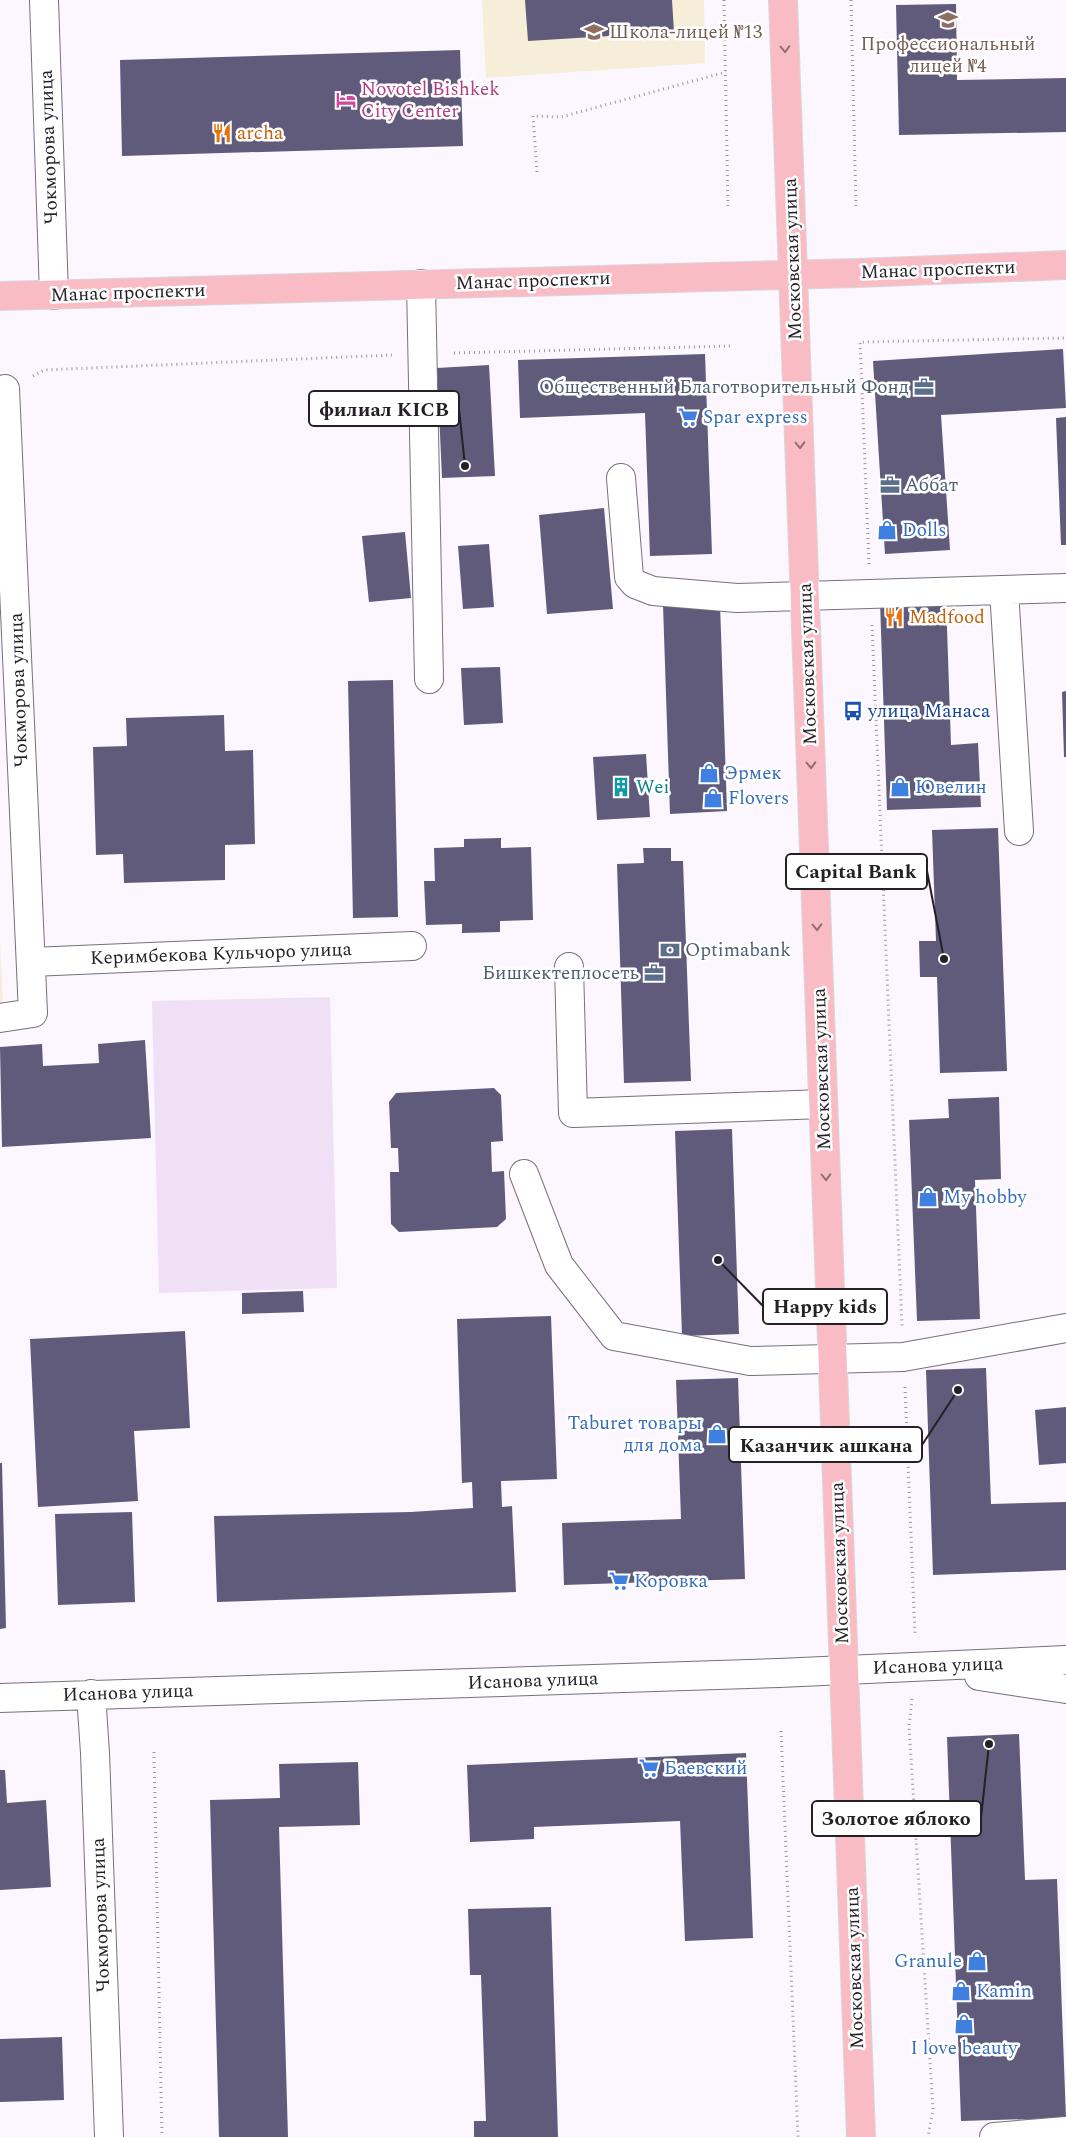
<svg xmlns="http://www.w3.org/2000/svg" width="1066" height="2137" viewBox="0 0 1066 2137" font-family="Spectral,serif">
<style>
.education{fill:#f6eed8}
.green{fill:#efe0f6}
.building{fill:#605b7b}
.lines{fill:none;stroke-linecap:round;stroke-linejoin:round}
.minor-casing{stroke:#786f7c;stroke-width:30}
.major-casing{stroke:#d8d7d8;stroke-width:30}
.path{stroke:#9d989f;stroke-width:3;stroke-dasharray:1 4;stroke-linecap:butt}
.minor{stroke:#fff;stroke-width:28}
.major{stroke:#fabcc4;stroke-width:28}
.oneway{stroke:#8f6e74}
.labels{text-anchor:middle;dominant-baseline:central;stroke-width:5;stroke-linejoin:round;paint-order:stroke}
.education-label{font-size:19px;fill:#785e54;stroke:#fff;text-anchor:start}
.hotel-label{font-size:19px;fill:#b23c85;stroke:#fff;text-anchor:start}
.food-label{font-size:19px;fill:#c56008;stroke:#fff;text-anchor:start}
.street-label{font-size:19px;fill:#242025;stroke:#fff}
.service-label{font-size:19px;fill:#4e5e75;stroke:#fff;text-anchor:end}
.shop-label{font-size:19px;fill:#366cbe;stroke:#fff;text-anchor:start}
.transit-label{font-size:19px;fill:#164399;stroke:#fff;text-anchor:start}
.culture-label{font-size:19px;fill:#0d838f;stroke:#fff;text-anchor:start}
.leader{fill:none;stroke:#242025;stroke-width:2}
.callout-dot{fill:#242025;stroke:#fff;stroke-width:2}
.callout{fill:#fff;stroke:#242025;stroke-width:2}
.callout-label{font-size:20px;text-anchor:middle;font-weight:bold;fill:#242025}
</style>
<rect width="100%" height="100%" fill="#fcf6ff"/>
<path class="education" d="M482,0h222l1,63 -219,15z
M0,942l3,61h-3z"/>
<path class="green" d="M330,997l7,291 -178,5 -7,-292z"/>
<path class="building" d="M525,0h147l2,32 -146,9z
M956,4l1,76 109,-2v54l-167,3 -3,-130z
M460,50l3,96 -341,10 -2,-96z
M1063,349l3,59 -125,7 9,135 -65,4 -12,-193z
M705,354l7,200 -62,2 -5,-143 -125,5 -2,-58z
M489,365l6,111 -53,2 -5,-110z
M1066,417v128h-5l-5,-127z
M604,508l9,101 -66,5 -8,-99z
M405,532l6,66 -42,4 -7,-66z
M489,544l5,63 -31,2 -5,-63z
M946,599l5,146 27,-2 3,64 -94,3 -7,-209z
M720,604l7,207 -57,3 -7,-209z
M500,667l3,56 -39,2 -3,-57z
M393,680l5,237 -45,1 -5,-237z
M1066,691v66h-2l-2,-65z
M224,715l1,36 28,-1 2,94 -30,1v35l-101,3 -1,-29 -27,1 -3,-108 34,-1 -1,-28z
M646,754l4,63 -53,3 -4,-63z
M998,828l9,243 -67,2 -3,-96h-17l-1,-36h17l-4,-111z
M501,838v10l30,-1 2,73 -33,1v11l-38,1v-9l-36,1 -2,-44h11l-1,-33 30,-1v-8z
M643,848h28v13h12l8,220 -67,2 -7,-219 27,-1z
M145,1040l6,98 -149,9 -2,-100 42,-3 1,22 56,-3 -1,-19z
M494,1088l7,7 2,46 -12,1 1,30 12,-1 2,48 -9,8 -98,5 -8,-8 -1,-52h9l-1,-24h-7l-2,-46 7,-9z
M999,1097l2,82 -26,1 5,139 -63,2 -8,-201 40,-2 -1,-19z
M732,1129l7,205 -57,2 -7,-205z
M303,1291l1,21 -62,2v-21z
M551,1316l6,163 -56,2 1,26 10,-1 4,86 -299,10 -3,-86 197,-4 62,-4 -1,-26 -10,1 -5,-164z
M185,1331l5,97 -56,3 4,70 -100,6 -8,-168z
M986,1368l5,136 75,-2v68l-133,5 -7,-205z
M738,1378l7,201 -181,6 -2,-62 119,-4 -5,-139z
M1066,1407v56l-27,2 -4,-55z
M0,1463h2l4,165 -6,1z
M132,1512l3,90 -77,3 -3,-91z
M1019,1734l6,146 32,-1 9,239 -105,3 -14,-384z
M746,1753l7,185 -68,3 -5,-120 -146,6v12l-64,3 -3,-77z
M358,1762l2,63 -81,2 9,310h-69l-9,-337 70,-2 -1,-34z
M0,1770h5l2,33 39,-3 5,87 -51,3z
M551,1907l7,230h-84v-16h12l-5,-146h-11l-2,-66z
M62,2037l2,63 -64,2v-63z"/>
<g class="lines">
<defs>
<path id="minor" d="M44,0l10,295
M421,284l8,395
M621,478l8,99 6,7 18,7 84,7 329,-10
M1004,590l15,241
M31,962l381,-16
M569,967l4,146 250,-9
M0,1018l33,-5 -28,-624
M524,1174l35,91 55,71 136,25 153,-4 163,-29
M979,1676l87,13
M91,1694l4,59 14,384
M0,1698l779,-25 287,-13
M994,2137l72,-6"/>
<path id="major" d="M783,0l78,2137
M0,296l858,-23 208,-8"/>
</defs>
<use href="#minor" class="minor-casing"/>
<use href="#major" class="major-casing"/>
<path class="path" d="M724,0l4,209
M851,0l5,207
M537,172l-4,-56 28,1 165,-45
M454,353l279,-7
M33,376l11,-6 348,-15
M869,564l-9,-222 206,-4
M872,625l30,701
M905,1387l10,248
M912,1699l-3,27 24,384 -5,27
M781,1731l17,406
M154,1752l8,385"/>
<use href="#minor" class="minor"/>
<use href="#major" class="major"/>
</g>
<defs><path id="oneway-chevron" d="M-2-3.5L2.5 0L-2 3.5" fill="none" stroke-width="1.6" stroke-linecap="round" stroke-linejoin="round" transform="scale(1.25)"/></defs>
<g class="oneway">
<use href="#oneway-chevron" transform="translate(785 49) rotate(88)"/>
<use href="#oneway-chevron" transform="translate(800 445) rotate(88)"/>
<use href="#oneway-chevron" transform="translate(811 765) rotate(88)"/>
<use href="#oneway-chevron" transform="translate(817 927) rotate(88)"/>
<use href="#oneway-chevron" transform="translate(826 1177) rotate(88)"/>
</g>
<defs>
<symbol id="university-bare" viewBox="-9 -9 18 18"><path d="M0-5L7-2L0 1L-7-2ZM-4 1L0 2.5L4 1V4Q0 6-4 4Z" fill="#8d6e63" stroke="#fff" stroke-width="2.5" paint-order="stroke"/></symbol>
<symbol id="school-bare" viewBox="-9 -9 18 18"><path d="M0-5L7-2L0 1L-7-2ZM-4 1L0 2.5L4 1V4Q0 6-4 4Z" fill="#8d6e63" stroke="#fff" stroke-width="2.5" paint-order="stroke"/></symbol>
<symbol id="hotel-bare" viewBox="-9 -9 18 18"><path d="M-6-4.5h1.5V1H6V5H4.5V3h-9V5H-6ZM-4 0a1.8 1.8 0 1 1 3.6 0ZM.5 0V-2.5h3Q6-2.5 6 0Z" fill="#d1479c" stroke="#fff" stroke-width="2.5" paint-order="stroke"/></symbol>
<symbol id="restaurant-bare" viewBox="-9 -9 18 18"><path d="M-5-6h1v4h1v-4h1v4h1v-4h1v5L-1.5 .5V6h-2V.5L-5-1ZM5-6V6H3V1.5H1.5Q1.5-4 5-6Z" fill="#e8710a" stroke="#fff" stroke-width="2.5" paint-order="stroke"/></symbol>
<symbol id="office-bare" viewBox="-9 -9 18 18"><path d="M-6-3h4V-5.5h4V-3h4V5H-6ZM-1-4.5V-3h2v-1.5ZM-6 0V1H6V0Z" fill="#5c6f8a" stroke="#fff" stroke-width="2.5" paint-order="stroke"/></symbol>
<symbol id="supermarket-bare" viewBox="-9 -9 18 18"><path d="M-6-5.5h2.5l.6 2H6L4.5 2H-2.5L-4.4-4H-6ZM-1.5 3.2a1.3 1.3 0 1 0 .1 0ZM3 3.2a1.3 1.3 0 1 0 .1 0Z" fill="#3f7fe0" stroke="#fff" stroke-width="2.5" paint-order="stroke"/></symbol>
<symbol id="shop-bare" viewBox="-9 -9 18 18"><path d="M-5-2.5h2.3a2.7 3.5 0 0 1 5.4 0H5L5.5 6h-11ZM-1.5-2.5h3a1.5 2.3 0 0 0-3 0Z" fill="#3f7fe0" stroke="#fff" stroke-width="2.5" paint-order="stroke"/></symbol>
<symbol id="bus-bare" viewBox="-9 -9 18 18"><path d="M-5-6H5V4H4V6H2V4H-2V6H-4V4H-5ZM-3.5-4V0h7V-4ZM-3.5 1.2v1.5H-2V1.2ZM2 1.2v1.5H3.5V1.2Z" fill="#1a4fb4" stroke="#fff" stroke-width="2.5" paint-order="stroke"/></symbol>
<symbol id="building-bare" viewBox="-9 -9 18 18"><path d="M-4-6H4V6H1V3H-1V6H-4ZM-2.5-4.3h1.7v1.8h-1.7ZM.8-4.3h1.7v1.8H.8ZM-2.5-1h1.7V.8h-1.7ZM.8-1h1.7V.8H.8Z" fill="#0f9aa8" stroke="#fff" stroke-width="2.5" paint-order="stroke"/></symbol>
<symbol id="bank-bare" viewBox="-9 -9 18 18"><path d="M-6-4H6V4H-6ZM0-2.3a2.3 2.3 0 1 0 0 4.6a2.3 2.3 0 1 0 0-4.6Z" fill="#5c6f8a" stroke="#fff" stroke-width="2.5" paint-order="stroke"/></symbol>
</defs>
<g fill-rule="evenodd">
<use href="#university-bare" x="934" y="6" width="28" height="28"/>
<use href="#school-bare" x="580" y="18" width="28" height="28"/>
<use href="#hotel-bare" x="332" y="86" width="28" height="28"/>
<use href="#restaurant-bare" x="208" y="119" width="28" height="28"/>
<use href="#office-bare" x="910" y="373" width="28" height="28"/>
<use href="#supermarket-bare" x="674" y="403" width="28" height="28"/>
<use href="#office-bare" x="876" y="471" width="28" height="28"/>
<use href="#shop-bare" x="873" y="516" width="28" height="28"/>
<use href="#restaurant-bare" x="880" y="603" width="28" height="28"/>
<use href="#bus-bare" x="839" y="697" width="28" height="28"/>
<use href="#shop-bare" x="695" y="759" width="28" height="28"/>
<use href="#building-bare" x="607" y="773" width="28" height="28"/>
<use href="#shop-bare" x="886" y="773" width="28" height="28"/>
<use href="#shop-bare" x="699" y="784" width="28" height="28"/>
<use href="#bank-bare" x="656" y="936" width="28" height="28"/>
<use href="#office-bare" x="640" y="959" width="28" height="28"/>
<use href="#shop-bare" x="914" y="1183" width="28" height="28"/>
<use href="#shop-bare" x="703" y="1420" width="28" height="28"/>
<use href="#supermarket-bare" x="605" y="1567" width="28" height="28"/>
<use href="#supermarket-bare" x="635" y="1754" width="28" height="28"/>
<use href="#shop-bare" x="963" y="1947" width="28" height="28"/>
<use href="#shop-bare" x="947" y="1977" width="28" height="28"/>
<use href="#shop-bare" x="950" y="2010" width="28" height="28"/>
</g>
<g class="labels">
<g class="education-label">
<text x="609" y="32">Школа-лицей №13</text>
<text x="948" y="44" text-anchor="middle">Профессиональный<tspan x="948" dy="22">лицей №4</tspan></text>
</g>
<g class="hotel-label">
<text x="361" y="89">Novotel Bishkek<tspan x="361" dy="22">City Center</tspan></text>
</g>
<g class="food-label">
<text x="237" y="133">archa</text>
<text x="909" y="617">Madfood</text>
</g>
<g class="street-label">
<text transform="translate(49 147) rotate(-92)">Чокморова улица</text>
<text transform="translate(793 259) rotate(-92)">Московская улица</text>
<text transform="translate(938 270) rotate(-2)">Манас проспекти</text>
<text transform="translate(533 281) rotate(-2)">Манас проспекти</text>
<text transform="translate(128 293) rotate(-2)">Манас проспекти</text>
<text transform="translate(808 664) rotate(-92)">Московская улица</text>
<text transform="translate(19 690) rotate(-92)">Чокморова улица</text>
<text transform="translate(221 954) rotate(-2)">Керимбекова Кульчоро улица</text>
<text transform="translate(822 1069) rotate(-92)">Московская улица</text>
<text transform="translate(840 1563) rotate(-92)">Московская улица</text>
<text transform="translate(938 1666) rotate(-2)">Исанова улица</text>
<text transform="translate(533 1681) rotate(-2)">Исанова улица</text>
<text transform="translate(128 1693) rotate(-2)">Исанова улица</text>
<text transform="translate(101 1915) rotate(-92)">Чокморова улица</text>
<text transform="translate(855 1968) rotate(-92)">Московская улица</text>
</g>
<g class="service-label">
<text x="909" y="387">Общественный Благотворительный Фонд</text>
<text x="905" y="485" text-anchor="start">Аббат</text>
<text x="685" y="950" text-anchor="start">Optimabank</text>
<text x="639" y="973">Бишкектеплосеть</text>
</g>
<g class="shop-label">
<text x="703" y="417">Spar express</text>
<text x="902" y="530">Dolls</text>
<text x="724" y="773">Эрмек</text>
<text x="915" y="787">Ювелин</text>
<text x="728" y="798">Flovers</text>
<text x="943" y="1197">My hobby</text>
<text x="702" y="1423" text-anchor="end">Taburet товары<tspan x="702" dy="22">для дома</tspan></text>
<text x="634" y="1581">Коровка</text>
<text x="664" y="1768">Баевский</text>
<text x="962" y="1961" text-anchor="end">Granule</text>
<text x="976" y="1991">Kamin</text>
<text x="964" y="2048" text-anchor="middle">I love beauty</text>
</g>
<g class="transit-label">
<text x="868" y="711">улица Манаса</text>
</g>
<g class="culture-label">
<text x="636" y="787">Wei</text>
</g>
</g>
<path class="leader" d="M465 466L459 409M944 959L927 871M718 1260L763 1306M958 1390L922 1445M989 1744L981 1818"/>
<g class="callout-dot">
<circle cx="465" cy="466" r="5"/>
<circle cx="944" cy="959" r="5"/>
<circle cx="718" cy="1260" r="5"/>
<circle cx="958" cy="1390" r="5"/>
<circle cx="989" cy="1744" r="5"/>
</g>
<g class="callout">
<rect x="309" y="391" width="150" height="35" rx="5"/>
<rect x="786" y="854" width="141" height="35" rx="5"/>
<rect x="763" y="1289" width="124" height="35" rx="5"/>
<rect x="729" y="1427" width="193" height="35" rx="5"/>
<rect x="812" y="1801" width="169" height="35" rx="5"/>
</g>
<g class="callout-label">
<text x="384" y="416">филиал KICB</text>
<text x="856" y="878">Capital Bank</text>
<text x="825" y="1313">Happy kids</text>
<text x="826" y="1452">Казанчик ашкана</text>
<text x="896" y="1825">Золотое яблоко</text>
</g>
</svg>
